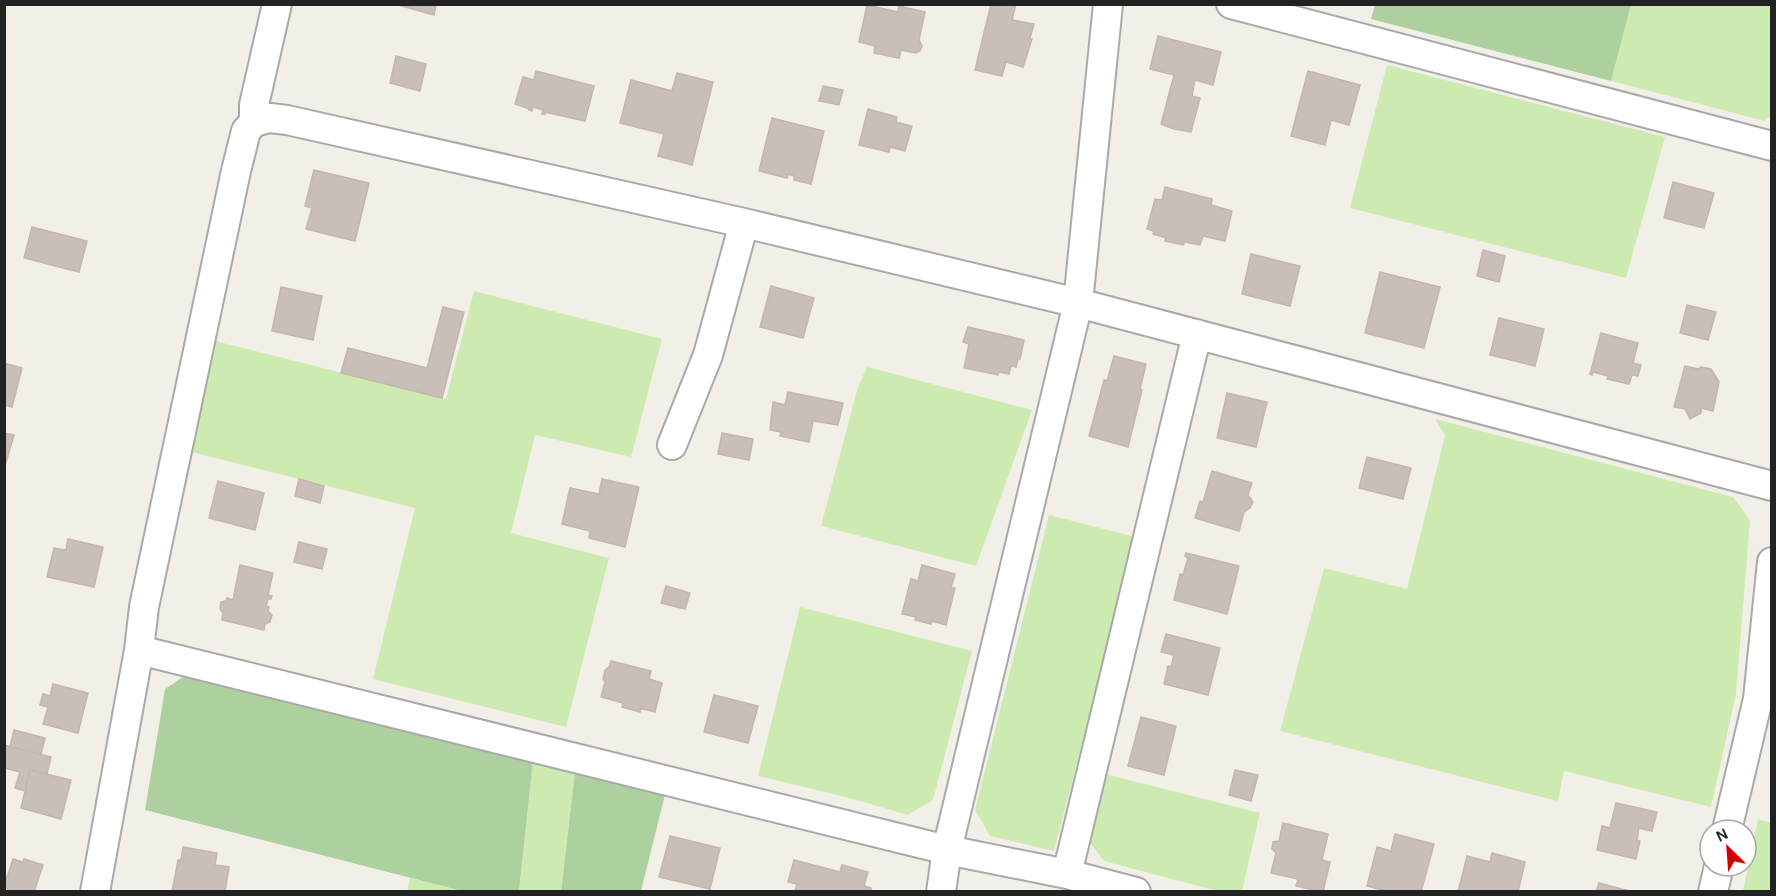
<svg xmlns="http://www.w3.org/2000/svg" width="1776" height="896" viewBox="0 0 1776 896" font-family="Karla,sans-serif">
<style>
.grass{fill:#cdebb0}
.forest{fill:#add19e}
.building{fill:#c7bfb8;stroke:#c4b6ab;stroke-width:1.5}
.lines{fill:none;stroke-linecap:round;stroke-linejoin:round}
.minor-casing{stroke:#a9a9a9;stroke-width:32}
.minor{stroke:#fff;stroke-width:28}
</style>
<rect width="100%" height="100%" fill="#f2efe9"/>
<path class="grass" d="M1631,5h140v110l-6,6 -154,-40z
M1387,65l278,72 -39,141 -276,-70z
M474,291l188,48 -31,118 -96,-22 -24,98 98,25 -43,169 -193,-48 42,-171 -228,-57 24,-111 235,59z
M867,367l165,43 -56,156 -155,-40 37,-139z
M1435,419l298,78 17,23 -14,174 -25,113 -147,-36 -6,30 -278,-70 44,-163 83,21 38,-154z
M1049,515l87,22 -82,314 -64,-15 -15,-26z
M800,607l172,44 -39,149 -25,15 -62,-18 -88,-21z
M533,761l42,11 -14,119 -42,1z
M1101,773l159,40 -18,78h-25l-113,-30 -17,-22z
M1758,819l13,4v68h-28z
M410,878l52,13 -55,1z"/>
<path class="forest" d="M1375,5v-1l256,1 -20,76 -240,-62z
M189,673l344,88 -14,130h-57l-317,-81 20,-121z
M575,772l90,23 -24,96 -80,1z"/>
<path class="building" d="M395,4h41l-2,11z
M991,4h25l-4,16 22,4 -4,14 2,1 -9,28 -17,-5 -4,14 -27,-6z
M867,5l31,7 1,-6 26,6 -6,28 3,6 -2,5 -4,2 -15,-3 -2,8 -25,-5 1,-7 -16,-4z
M1158,36l63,16 -8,33 -18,-5 -3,16 8,2 -9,34 -17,-3 -13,-5 13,-49 -24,-6z
M396,56l30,8 -6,27 -30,-8z
M536,71l58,15 -9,35 -40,-9v2h-3l1,-4 -10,-3 -1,4 -3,-1 1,-1 -15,-5 8,-27 11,3z
M1308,71l52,14 -11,40 -18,-5 -6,25 -34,-9z
M677,73l36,9 -21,83 -34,-9 6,-22 -44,-11 11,-43 41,11z
M823,86l20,4 -4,15 -20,-4z
M868,109l29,8 -1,5 16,4 -7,25 -15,-4 -1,5 -30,-7z
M772,118l52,13 -13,53 -17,-4v-4l-6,-2 -1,4 -28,-7z
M314,170l55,13 -14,58 -49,-12 6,-21 -7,-2z
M1673,182l41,11 -10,35 -40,-10z
M1165,187l47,12 -1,6 21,6 -7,30 -22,-5 -3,9 -15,-3 -2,3 -18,-4 1,-3 -13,-4 1,-3 -7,-2 8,-30 7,1z
M32,227l55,14 -8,31 -55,-14z
M1483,250l22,6 -6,26 -22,-6z
M1251,254l49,12 -10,40 -48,-12z
M1380,272l60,15 -16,61 -59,-15z
M771,286l43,12 -11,40 -43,-11z
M281,287l41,9 -9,44 -41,-9z
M1687,305l29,7 -8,28 -28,-7z
M443,307l21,5 -22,86 -101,-25 7,-25 79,20z
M1499,318l45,11 -9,37 -45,-11z
M968,327l56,13 -4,19h-2l-2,8 -5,-1 -2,8 -10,-2 -1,3 -34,-7 5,-24 -6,-2z
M1601,333l37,10 -5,20 8,2 -3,11 -6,-1 -3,9 -22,-5 1,-3 -15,-4 -1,3 -2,-1z
M1114,356l32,8 -6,25 2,1 -14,57 -39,-11 15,-56 3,1z
M4,363l18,5 -10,39 -8,-2z
M1685,366l13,3 3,-2 10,2 8,13 -6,29 -12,-3v5l-11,6 -5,-10 -11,-2z
M788,392l55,11 -5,22 -25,-4 -4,21 -29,-6 1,-4 -11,-2 3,-28 12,3z
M1227,393l40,9 -11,45 -39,-9z
M4,433l10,2 -10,34z
M722,433l31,6 -4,21 -31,-6z
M1367,457l44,11 -8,31 -44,-11z
M1212,471l40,12 -4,12 5,7 -3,6 -6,4 -5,19 -44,-13 5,-17 3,1z
M299,479l25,7 -4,17 -25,-7z
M602,479l37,8 -14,60 -36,-9 1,-7 -28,-7 8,-36 29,6z
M218,481l46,12 -9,37 -46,-12z
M68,539l35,8 -9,40 -47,-10 7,-29 12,2z
M299,542l28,7 -5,20 -28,-7z
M1186,553l53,13 -12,48 -53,-14 6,-26 3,1 5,-17 -3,-2z
M240,565l33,8 -5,22 4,1 -1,3h-3l-2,7 3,1 -1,4 4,4 -2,7 -5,2 -1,6 -42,-10 1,-7 -3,-4 1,-7 5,-1 1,-3 6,2z
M922,565l33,9 -4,14h4l-9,37 -14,-4 -1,3 -16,-4 1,-3 -14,-3 9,-35 7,2z
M666,586l24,7 -5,16 -24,-6z
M1166,634l54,14 -12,47 -44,-11 4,-18 3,1 3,-12 -13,-3z
M611,661l40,10 -2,8 13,4 -7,29 -15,-4v4l-18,-5 1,-4 -22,-6 4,-15 -2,-3 2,-9 4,-3z
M53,684l35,9 -10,40 -35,-9 5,-17 -8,-2 3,-11 7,2z
M714,695l44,11 -10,37 -44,-11z
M1141,717l35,9 -12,49 -36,-9z
M14,730l31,8 -4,16 -31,-7z
M4,745l47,12 -4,17 -17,-4 -5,21 -10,-3 5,-16 -16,-4z
M30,770l41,10 -10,39 -40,-11z
M1235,770l23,5 -7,26 -22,-6z
M1616,803l41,9 -5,19 -13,-3 -2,12 3,1 -4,18 -39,-9 5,-24 8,2z
M1283,823l45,11 -6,26 8,2 -7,30 -27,-6 2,-7 -27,-6 5,-20 -4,-4 1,-7 6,-1z
M1395,834l39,10 -13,48h-32l-22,-6 10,-39 14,4z
M670,836l50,12 -10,41 -51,-12z
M183,847l34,6 -2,12 14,2 -4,25h-53l6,-32h3z
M1492,853l33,9 -7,30h-60l9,-36 23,6z
M13,859l10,3 1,-3 19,6 -9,27h-30v-6z
M794,860l46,12 2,-7 26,7 -4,14 7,2v4h-76l2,-8 -9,-2z
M1599,883l34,9h-37z"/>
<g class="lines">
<defs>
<path id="minor" d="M277,4l-23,101v17l16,-4 17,2 457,103 334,80 30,-299
M1231,4l541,142
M672,445l36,-90 36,-132
M139,650l5,-43 92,-436 10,-40 8,-9
M1727,830l31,-131 14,-137
M1067,874l130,-540
M95,892l44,-242 808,200 120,24 69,18
M941,892l6,-42 131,-547 694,183
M1713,892l6,-26"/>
</defs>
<use href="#minor" class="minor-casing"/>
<use href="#minor" class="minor"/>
</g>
<rect width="1776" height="896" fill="none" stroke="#222222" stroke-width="12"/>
<g transform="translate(1728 848) rotate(335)"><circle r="28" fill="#ffffff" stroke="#a7a7a7" stroke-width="1.5"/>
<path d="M0-4.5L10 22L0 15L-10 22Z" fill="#d40000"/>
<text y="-9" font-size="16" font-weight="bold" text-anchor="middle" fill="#222222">N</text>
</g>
</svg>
